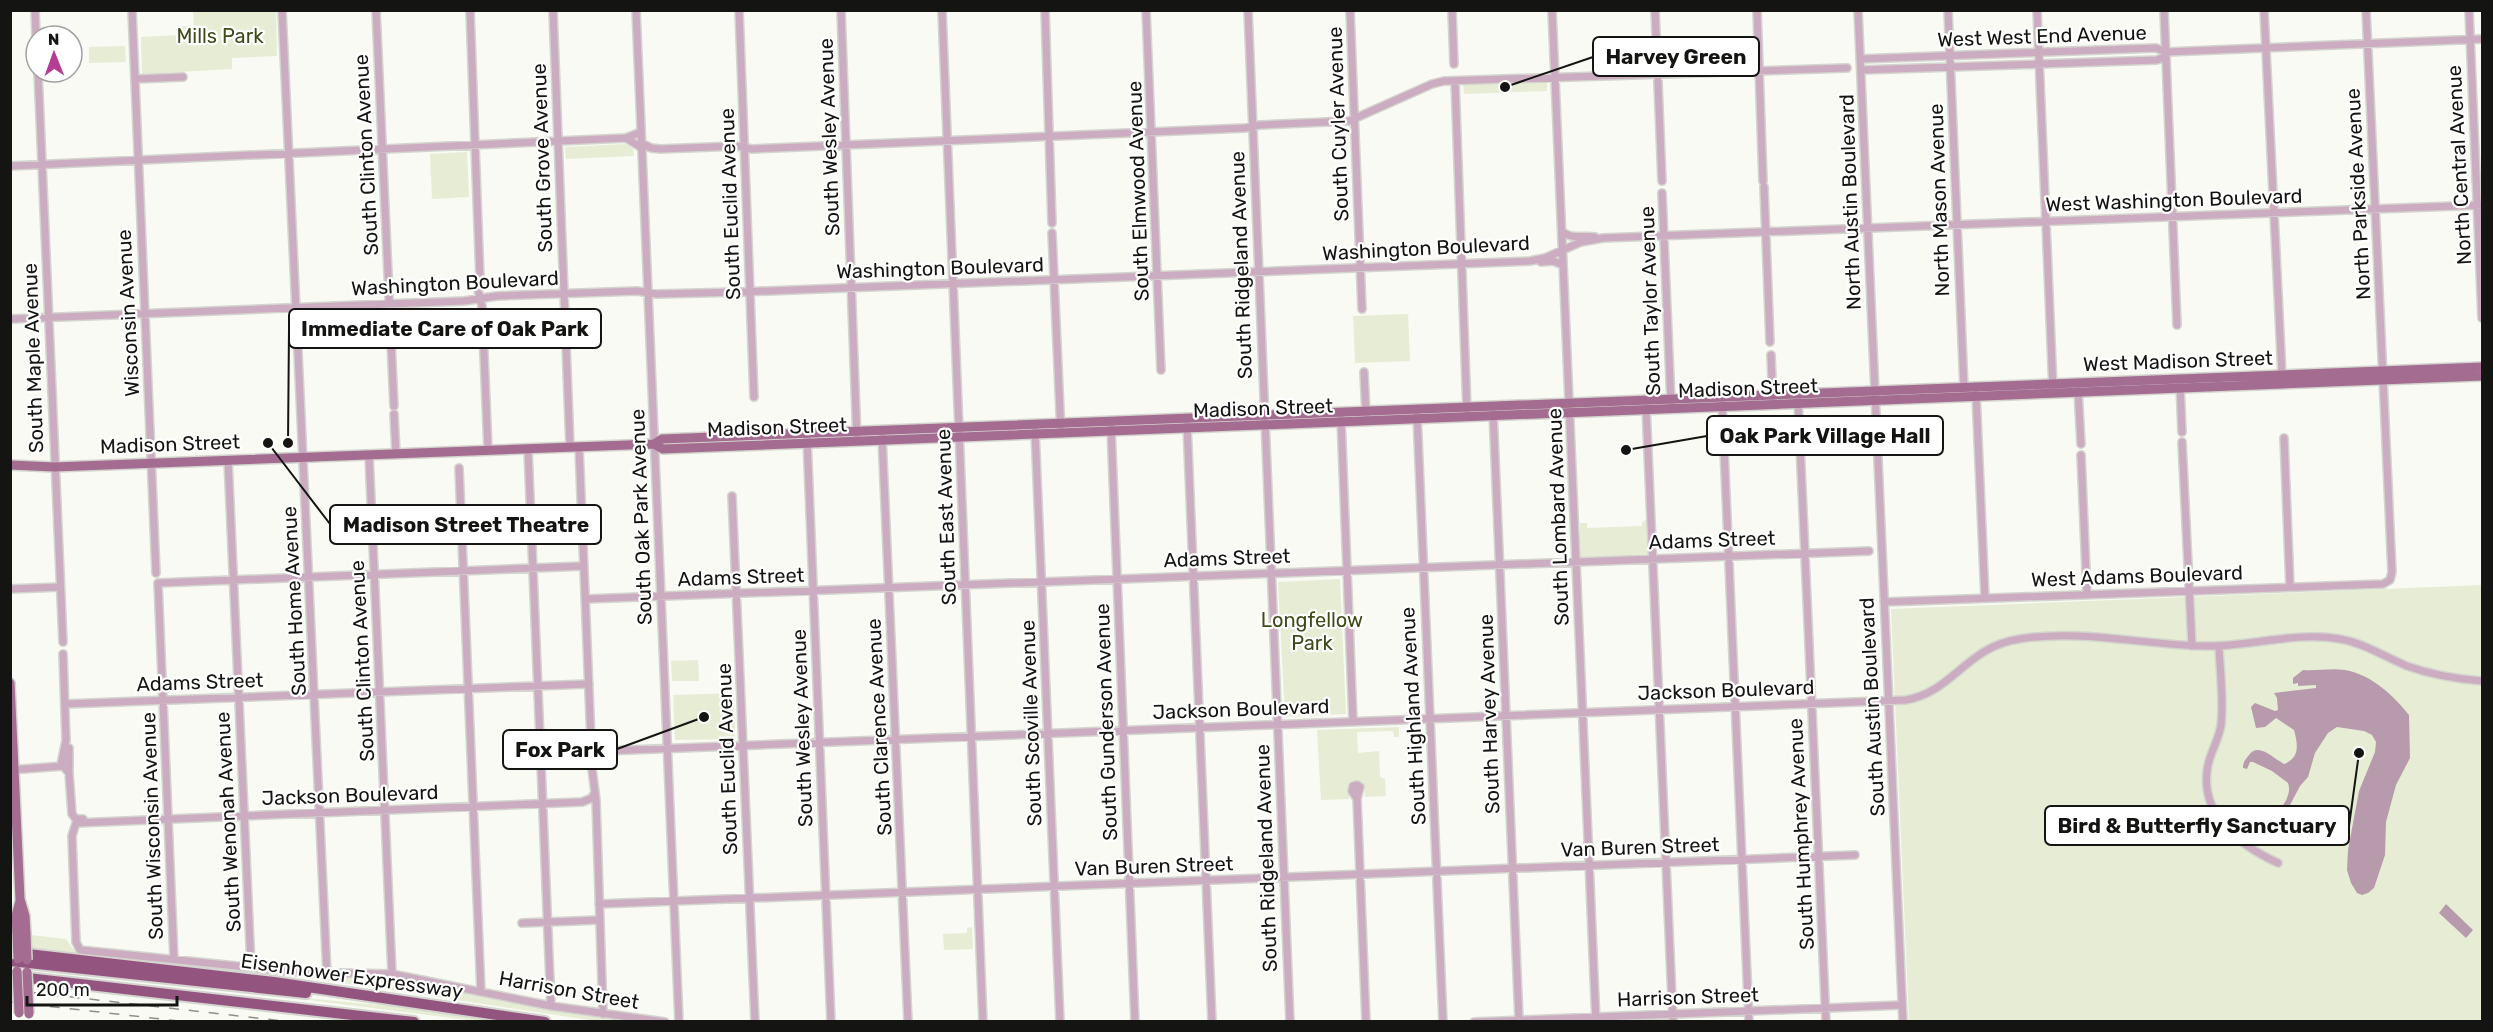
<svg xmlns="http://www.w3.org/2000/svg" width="2493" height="1032" viewBox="0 0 2493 1032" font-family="Rubik,sans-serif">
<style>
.green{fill:#e6edd4}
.water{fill:#b79bad}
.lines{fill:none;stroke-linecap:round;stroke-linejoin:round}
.minor-casing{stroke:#d4d5cf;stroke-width:10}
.major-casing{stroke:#d4d5cf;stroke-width:12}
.highway-casing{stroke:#d4d5cf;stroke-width:14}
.minor{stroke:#ccacc0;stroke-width:7}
.major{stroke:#a36c90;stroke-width:9}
.highway{stroke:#93547f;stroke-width:10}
.rail{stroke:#8e8f8b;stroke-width:1.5;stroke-dasharray:10 10;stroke-linecap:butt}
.major-bridge-casing{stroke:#d4d5cf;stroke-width:12;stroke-linecap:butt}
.major-bridge{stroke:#a36c90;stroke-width:9}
.labels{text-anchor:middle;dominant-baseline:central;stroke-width:4.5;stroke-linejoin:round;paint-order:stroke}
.park-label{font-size:20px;fill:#3f4a1a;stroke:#fff}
.street-label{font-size:20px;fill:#141412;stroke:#fff}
.leader{fill:none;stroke:#141412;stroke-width:2}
.callout-dot{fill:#141412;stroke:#fff;stroke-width:2}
.callout{fill:#fff;stroke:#141412;stroke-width:2}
.callout-label{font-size:21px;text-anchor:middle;font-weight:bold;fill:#141412}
</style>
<rect width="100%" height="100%" fill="#f8faf3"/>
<path class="green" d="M193,11h83l1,45 -45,2v11l-90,5 -1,-37 39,-2v-9h14z
M125,46l1,16 -37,1v-16z
M1547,81v10l-83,3 -1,-10z
M626,144l7,5 1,7 -68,3 -1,-12z
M467,152l2,45 -37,2 -2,-45z
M1408,314l2,47 -55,2 -2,-47z
M1646,520l3,34 -2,2 -65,2 -2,-2v-33h7v5l55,-2v-4z
M1340,579l6,135 -61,3 -7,-135z
M2482,585v436h-573l-18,-412z
M698,660l1,21h-27l-1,-20z
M734,693l1,46 -60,1 -2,-45z
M1399,727v10h-5l-1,-6 -36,1 1,21 21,-2 1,26 5,2 1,17 -21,1 -1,-11 -7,-4 -6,2 -2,15 -28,1 -4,-70z
M972,927l1,22 -29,1 -1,-16 24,-1v-5z
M31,935l35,4 6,9 7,5 253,25 47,-1 33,4 147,29 80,11h-43l-327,-49 -237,-24z
M261,994l129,12 107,15h-21z"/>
<path class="water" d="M2303,670c14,1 29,-2 42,0 27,5 48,25 64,45l1,43 -14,27 -10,37 -1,33 -11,33 -6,5 -6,2 -5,-2 -6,-10 -4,-13 1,-20 11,-59 16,-39 1,-10 -4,-7 -8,-4 -27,-4 -9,6 -13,20 -7,24 -8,9 -10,19 -9,12 -10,4 -2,-2c10,-8 24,-22 19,-36l-16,-12 -19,-9h-3l-3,7 -4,-1c0,-6 2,-8 6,-13 9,-13 24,3 35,9 16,-6 14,-19 10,-34l-18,-12 -11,9 -9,1 -5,-21 4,-4 20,8 3,-1 -1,-12 -3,-5 42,-5v-3l-18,1v-3l-5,1v-6z
M2446,904l27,26 -7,8 -27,-25z"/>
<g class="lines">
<defs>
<path id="minor" d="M35,10l1,26
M132,10l24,563
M282,10l45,964
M376,10l18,396
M470,10l10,269 -2,11 4,16 6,144
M553,10l17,437
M636,10l43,1012
M739,10l15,387
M841,10l16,431
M942,10l41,1012
M1045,10l7,213
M1146,10l15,360
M1248,10l42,1012
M1350,10l12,299
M1452,10l2,54
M1552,10l44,1012
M1655,10l7,171
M1757,10l6,171
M1858,10l45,1012
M1948,10l16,378
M2037,10l16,379
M2164,10l13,315
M2264,10l18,365
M2469,10l13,308
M2166,52l316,-13
M1860,59l296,-11 10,4
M1861,70l296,-10 7,-3 2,-5
M38,72l25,570
M135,79l48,-2
M1455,81l12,330
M626,138l16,10
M641,143l10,5 9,1 77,-3 15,3 493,-21 15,-3 89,-4 83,-37 12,-3 403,-13
M10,166l616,-28 15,-6
M1764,187l6,155
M1662,193l9,210
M1562,231c8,9 22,4 33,6
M1052,233l9,201
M1541,262l12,-1 10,4
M10,319l454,-18 33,-5 140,-5 20,3 84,-2 789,-31 15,-3 36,-16 22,-4 879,-33
M1771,355l2,50
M1364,372l2,42
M2180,383l2,49
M2078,390l3,54
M1976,394l9,204
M1798,400l28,622
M1722,403l27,619
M1646,407l27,615
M1493,411l26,609
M394,414l2,40
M1417,415l26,607
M1341,418l12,303
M1187,424l25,598
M1111,427l24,595
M1035,431l25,591
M882,436l26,586
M2284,438l6,149
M807,439l24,583
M2182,442l10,204
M579,447l12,294 -1,12 6,47 7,214
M528,449l23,557
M369,455l23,519
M2081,455l6,139
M228,460l23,506
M459,468l22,524
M732,496l23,526
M10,589l50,-2
M586,599l1283,-48
M1884,602l499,-18 7,-4 2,-8 -26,-562
M2219,646c1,26 5,54 2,79 -2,14 -10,26 -13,40 -10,49 31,80 70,98
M65,704l524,-20
M69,748v25
M592,759l3,-4 9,-4 1302,-51c47,-8 60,-53 113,-61 62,-10 124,6 186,7 44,1 90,-15 135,-7 24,4 45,18 67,27 25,9 50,13 75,15
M61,765l5,-25 -3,-86
M10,770l53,-4 6,7 3,41 4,5h7
M1357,799l-5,-8 1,-5 4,-1 3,2 -3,12 9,223
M76,823l-4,13 4,106 4,8 215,22 97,2 159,32 114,16
M76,823l506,-21 10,-4 2,-4
M599,904l1256,-49
M522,923l77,-3
M174,959l-16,-376 426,-17
M1474,1022l428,-17"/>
<path id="major" d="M654,444l8,-5 1820,-72
M10,465l44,2 600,-23 9,5 1819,-73
M10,683l10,216 5,17 1,18
M17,933l-1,-17 4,-15"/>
<path id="highway" d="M10,952l264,30 271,40
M10,961l296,32
M10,976l404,46"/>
</defs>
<use href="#minor" class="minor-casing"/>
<use href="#major" class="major-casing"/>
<use href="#highway" class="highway-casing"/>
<use href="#minor" class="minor"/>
<use href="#major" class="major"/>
<use href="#highway" class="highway"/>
<path class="rail" d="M10,990l282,32
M10,1002l177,20"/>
<defs>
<path id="major-bridge" d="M17,933l1,26
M26,934l1,26
M17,971l2,42
M27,972l2,42"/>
</defs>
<use href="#major-bridge" class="major-bridge-casing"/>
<use href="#major-bridge" class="major-bridge"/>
</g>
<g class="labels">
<g class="park-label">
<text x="220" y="36">Mills Park</text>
<text x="1312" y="620">Longfellow<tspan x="1312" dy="23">Park</tspan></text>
</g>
<g class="street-label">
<text transform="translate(2042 36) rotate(-2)">West West End Avenue</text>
<text transform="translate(1338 124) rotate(-92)">South Cuyler Avenue</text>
<text transform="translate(829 137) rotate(-92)">South Wesley Avenue</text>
<text transform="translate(366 155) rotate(-93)">South Clinton Avenue</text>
<text transform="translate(542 158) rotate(-92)">South Grove Avenue</text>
<text transform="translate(2459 165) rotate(-93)">North Central Avenue</text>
<text transform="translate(1138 191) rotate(-92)">South Elmwood Avenue</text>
<text transform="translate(2358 194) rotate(-93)">North Parkside Avenue</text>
<text transform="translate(1939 200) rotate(-92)">North Mason Avenue</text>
<text transform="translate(2174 200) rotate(-2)">West Washington Boulevard</text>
<text transform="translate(1850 202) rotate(-92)">North Austin Boulevard</text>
<text transform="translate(730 204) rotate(-92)">South Euclid Avenue</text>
<text transform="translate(1426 248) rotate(-3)">Washington Boulevard</text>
<text transform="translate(1241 265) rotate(-92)">South Ridgeland Avenue</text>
<text transform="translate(940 268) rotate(-2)">Washington Boulevard</text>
<text transform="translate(455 283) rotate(-3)">Washington Boulevard</text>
<text transform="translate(1650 301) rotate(-92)">South Taylor Avenue</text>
<text transform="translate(128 313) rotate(-93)">Wisconsin Avenue</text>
<text transform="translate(33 358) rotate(-92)">South Maple Avenue</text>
<text transform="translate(2178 361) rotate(-2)">West Madison Street</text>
<text transform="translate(1748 388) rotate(-2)">Madison Street</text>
<text transform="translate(1263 408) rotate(-2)">Madison Street</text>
<text transform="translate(777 427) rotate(-2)">Madison Street</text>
<text transform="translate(170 444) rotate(-2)">Madison Street</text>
<text transform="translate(641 517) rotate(-92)">South Oak Park Avenue</text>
<text transform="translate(946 517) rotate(-92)">South East Avenue</text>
<text transform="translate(1558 517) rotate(-92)">South Lombard Avenue</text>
<text transform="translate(1712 540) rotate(-2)">Adams Street</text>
<text transform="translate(1227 558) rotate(-2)">Adams Street</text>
<text transform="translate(2137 576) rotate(-2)">West Adams Boulevard</text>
<text transform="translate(741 577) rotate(-2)">Adams Street</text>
<text transform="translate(294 601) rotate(-93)">South Home Avenue</text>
<text transform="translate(362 661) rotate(-93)">South Clinton Avenue</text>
<text transform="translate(200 682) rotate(-2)">Adams Street</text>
<text transform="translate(1726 690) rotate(-2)">Jackson Boulevard</text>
<text transform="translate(1872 707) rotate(-93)">South Austin Boulevard</text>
<text transform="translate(1241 709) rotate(-2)">Jackson Boulevard</text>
<text transform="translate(1489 714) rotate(-92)">South Harvey Avenue</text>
<text transform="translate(1413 716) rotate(-93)">South Highland Avenue</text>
<text transform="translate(1106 722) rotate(-92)">South Gunderson Avenue</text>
<text transform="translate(1031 723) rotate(-92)">South Scoville Avenue</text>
<text transform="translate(879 727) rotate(-93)">South Clarence Avenue</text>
<text transform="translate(802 728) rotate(-92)">South Wesley Avenue</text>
<text transform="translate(727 759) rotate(-92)">South Euclid Avenue</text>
<text transform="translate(350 795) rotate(-2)">Jackson Boulevard</text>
<text transform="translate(228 822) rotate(-93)">South Wenonah Avenue</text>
<text transform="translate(152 826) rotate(-92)">South Wisconsin Avenue</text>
<text transform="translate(1801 834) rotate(-93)">South Humphrey Avenue</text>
<text transform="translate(1640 847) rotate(-2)">Van Buren Street</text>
<text transform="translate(1266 858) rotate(-92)">South Ridgeland Avenue</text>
<text transform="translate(1154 866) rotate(-2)">Van Buren Street</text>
<text transform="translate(352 976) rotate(8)">Eisenhower Expressway</text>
<text transform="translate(569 990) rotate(10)">Harrison Street</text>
<text transform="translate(1688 997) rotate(-2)">Harrison Street</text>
</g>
</g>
<path class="leader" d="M1505 87L1593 57M288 443L289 328M1626 450L1707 436M268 443L330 524M704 717L617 749M2359 753L2349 826"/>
<g class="callout-dot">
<circle cx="1505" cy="87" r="6"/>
<circle cx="288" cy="443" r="6"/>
<circle cx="1626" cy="450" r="6"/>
<circle cx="268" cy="443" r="6"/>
<circle cx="704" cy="717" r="6"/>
<circle cx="2359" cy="753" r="6"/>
</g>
<g class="callout">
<rect x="1593" y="37" width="166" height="39" rx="6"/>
<rect x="289" y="309" width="312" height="39" rx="6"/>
<rect x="1707" y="416" width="236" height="39" rx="6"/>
<rect x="330" y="505" width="271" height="39" rx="6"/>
<rect x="503" y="730" width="114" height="39" rx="6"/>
<rect x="2045" y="806" width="304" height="39" rx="6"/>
</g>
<g class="callout-label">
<text x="1676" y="64">Harvey Green</text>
<text x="445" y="336">Immediate Care of Oak Park</text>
<text x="1825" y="443">Oak Park Village Hall</text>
<text x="466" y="532">Madison Street Theatre</text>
<text x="560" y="757">Fox Park</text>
<text x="2197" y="833">Bird &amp; Butterfly Sanctuary</text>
</g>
<rect width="2493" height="1032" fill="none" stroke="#141412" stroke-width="24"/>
<g transform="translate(54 54) rotate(359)"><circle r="28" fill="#ffffff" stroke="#a1a1a0" stroke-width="1.5"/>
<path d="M0-4.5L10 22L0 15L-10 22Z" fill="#b53e94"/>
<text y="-9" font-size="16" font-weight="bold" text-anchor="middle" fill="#141412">N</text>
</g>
<path d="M27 996v9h150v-9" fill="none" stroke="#141412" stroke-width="3"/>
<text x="36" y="996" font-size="18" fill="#141412" stroke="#ffffff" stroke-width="4.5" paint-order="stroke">200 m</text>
</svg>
